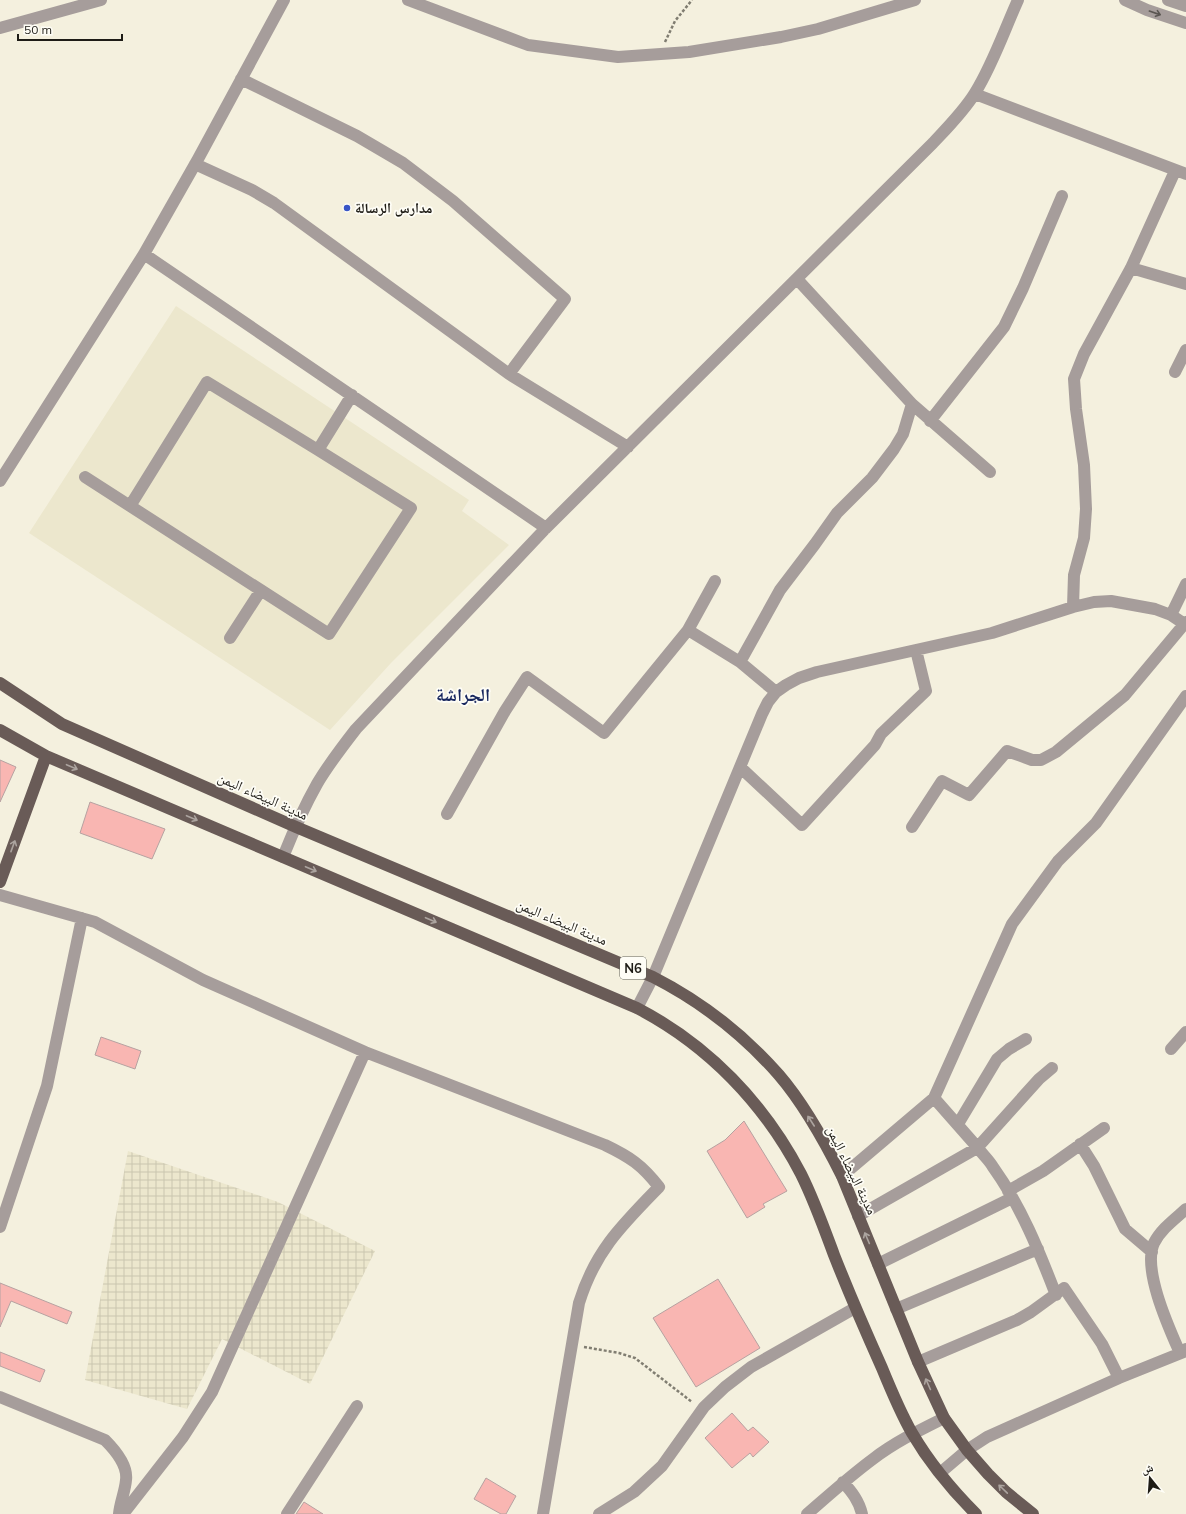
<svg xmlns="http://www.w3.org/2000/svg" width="1186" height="1514" viewBox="0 0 1186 1514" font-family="Mulish,'Noto Naskh Arabic',sans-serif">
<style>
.built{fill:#ece7cd}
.industrial{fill:url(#industrial-grid)}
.building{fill:#f9b6b2;stroke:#b6a2a1}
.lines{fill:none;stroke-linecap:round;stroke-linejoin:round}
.path{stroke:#807d71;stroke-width:2.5;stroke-dasharray:3 2;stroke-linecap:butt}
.minor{stroke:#a69d9b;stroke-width:12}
.major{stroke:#695b57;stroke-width:12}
.oneway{stroke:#5b5652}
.oneway2{stroke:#aca49f}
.poi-dot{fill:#3855c6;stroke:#fefdf6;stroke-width:1.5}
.labels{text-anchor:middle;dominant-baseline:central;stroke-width:3.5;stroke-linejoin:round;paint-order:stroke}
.shield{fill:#fefdf6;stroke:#616059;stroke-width:1}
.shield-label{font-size:13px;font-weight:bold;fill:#1e1c16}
.poi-label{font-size:14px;font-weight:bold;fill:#1e1c16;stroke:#fefdf6;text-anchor:start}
.street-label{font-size:14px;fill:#1e1c16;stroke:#fefdf6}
.district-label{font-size:18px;font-weight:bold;fill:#17265d;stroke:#fefdf6}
</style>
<defs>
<pattern id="industrial-grid" width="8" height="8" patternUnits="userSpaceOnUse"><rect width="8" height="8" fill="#ece7cd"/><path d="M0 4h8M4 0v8" fill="none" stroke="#cac6af"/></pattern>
</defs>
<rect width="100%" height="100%" fill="#f4f0de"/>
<path class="built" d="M176,306l293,194 -7,11 47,34 -118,118 -61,67 -301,-197z"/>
<path class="industrial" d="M128,1151l150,51 97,49 -65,133 -88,-45 -35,70 -102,-29z"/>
<path class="building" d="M0,760l16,7 -16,35z
M90,802l75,27 -13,30 -72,-26z
M101,1037l40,14 -6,18 -40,-14z
M744,1121l43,70 -24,13 2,3 -18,11 -40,-67 18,-11z
M718,1279l42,69 -64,39 -43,-69z
M0,1283l72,29 -5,12 -56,-23 -11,26z
M0,1352l45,18 -5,12 -40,-16z
M732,1413l16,18 5,-4 16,15 -16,15 -3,-4 -18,15 -27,-30z
M486,1478l30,18 -10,18h-5l-27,-15z
M304,1502l19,12h-27z"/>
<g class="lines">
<path class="path" d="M665,42l10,-21 17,-21
M584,1347l35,6 16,5 57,44"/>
<path class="minor" d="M408,0l120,45 90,12 71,-5 92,-15 37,-8 97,-29
M1125,0l22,10 39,13
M1168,0l18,6
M0,28l101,-28
M241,79l116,57 46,27 50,38 112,98 -56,75
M975,94l211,80
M195,164l57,26 22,13 235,171 119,73
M144,254l402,274
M1131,268l55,16
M797,279l115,125 78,68
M1175,372l11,-22
M930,421l74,-94 19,-39 39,-92
M85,477l244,157 82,-126 -93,-58
M0,481l144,-227 54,-95 86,-159
M130,506l77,-124 111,68 34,-55
M1073,607l1,-32 10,-37 2,-29 -2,-44 -8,-56 -2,-30 10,-25 47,-86 44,-97
M1171,615l15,-31
M688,630l52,32 36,30
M230,638l31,-48
M740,662l40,-72 35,-46 22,-31 35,-35 22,-29 9,-15 9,-30
M740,767l62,58 73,-80 6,-11 45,-43 -10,-41
M447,814l58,-103 22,-34 77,56 84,-103 27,-49
M912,827l30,-46 27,14 38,-44 25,9h9l15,-8 69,-57 61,-73
M283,857c10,-25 21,-50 34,-73 11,-19 25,-37 39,-55l190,-201 387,-385c15,-16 31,-32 42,-50 18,-29 29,-62 43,-93
M0,895l95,27 108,58 162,72 240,93c25,12 37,20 54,42 -37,38 -64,64 -80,116l-36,211
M637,1008l16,-31 109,-263 6,-12 8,-10 10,-7 13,-7 18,-6 175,-39 81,-26 21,-5 17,-1 44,8 16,6 15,10
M1171,1049l15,-17
M934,1098c15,17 29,33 44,50 5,7 11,12 15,19 28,39 46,84 63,128
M958,1124l39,-65 12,-10 17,-10
M1080,1144l14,22 31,63 27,23
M842,1176l92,-78 78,-174 46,-63 38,-38 90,-127
M1008,1191l35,-20 61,-43
M858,1216l119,-68 62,-69 13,-11
M0,1227l47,-141 35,-168
M878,1264l134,-66
M896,1309l142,-60
M1186,1349l-6,4c-11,-25 -38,-84 -26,-110 7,-14 21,-24 32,-34
M918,1362l99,-42 14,-8 33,-24 38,56 17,34
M0,1397l105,43c10,10 23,25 21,40 -1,12 -6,22 -7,34
M940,1473l27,-23 20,-13 132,-59 67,-27
M843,1482c9,10 16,19 19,32
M123,1514l60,-77 29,-45 153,-340
M287,1514l70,-108
M599,1514l35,-22 28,-26 42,-59 21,-20 26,-20 104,-59
M807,1514c22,-19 43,-38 66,-55 22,-17 47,-29 71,-41"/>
<path class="major" d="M0,683l62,41 234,103 357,150c47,24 91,58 126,98 25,29 46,67 63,101l76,186 26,56 23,32 21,24 18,18 27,22
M0,730l46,26 591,252c71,37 127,95 164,166 13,26 23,54 33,81 15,38 31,75 48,113 9,22 18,44 30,65 17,29 40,57 64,81
M0,882l46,-126"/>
</g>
<defs><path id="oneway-shaft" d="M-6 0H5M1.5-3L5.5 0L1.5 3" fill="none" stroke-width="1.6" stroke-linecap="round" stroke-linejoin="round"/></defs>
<use class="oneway" href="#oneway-shaft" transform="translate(1155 13) rotate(19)"/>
<g class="oneway2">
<use href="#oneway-shaft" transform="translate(72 767) rotate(23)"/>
<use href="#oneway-shaft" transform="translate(192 818) rotate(23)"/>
<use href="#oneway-shaft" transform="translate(13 846) rotate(-70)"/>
<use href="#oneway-shaft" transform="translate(311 869) rotate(23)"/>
<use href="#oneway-shaft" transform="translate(431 920) rotate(23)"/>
<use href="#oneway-shaft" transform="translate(811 1121) rotate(-123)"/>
<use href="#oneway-shaft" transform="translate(867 1238) rotate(-113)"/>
<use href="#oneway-shaft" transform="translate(928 1384) rotate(-114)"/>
<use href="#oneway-shaft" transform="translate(1003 1489) rotate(-136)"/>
</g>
<circle class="poi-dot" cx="347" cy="208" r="4"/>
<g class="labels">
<rect class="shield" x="620" y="957" width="26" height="22" rx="3"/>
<g class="shield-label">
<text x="633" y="968">N6</text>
</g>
<g class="poi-label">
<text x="355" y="208">مدارس الرسالة</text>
</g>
<g class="street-label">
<text transform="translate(263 796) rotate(24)">مدينة البيضاء اليمن</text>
<text transform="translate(562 922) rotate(23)">مدينة البيضاء اليمن</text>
<text transform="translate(852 1170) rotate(64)">مدينة البيضاء اليمن</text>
</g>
<g class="district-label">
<text x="463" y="694">الجراشة</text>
</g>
</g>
<g transform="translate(1150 1478) rotate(343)" stroke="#fefdf6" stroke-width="3" paint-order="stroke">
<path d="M0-3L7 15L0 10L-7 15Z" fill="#1e1c16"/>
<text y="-6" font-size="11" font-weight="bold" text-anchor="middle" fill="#1e1c16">ش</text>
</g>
<path d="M18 34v6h104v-6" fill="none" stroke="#1e1c16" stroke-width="2"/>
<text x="24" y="34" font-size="12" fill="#1e1c16" stroke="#fefdf6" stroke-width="3" paint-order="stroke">50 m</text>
</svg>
